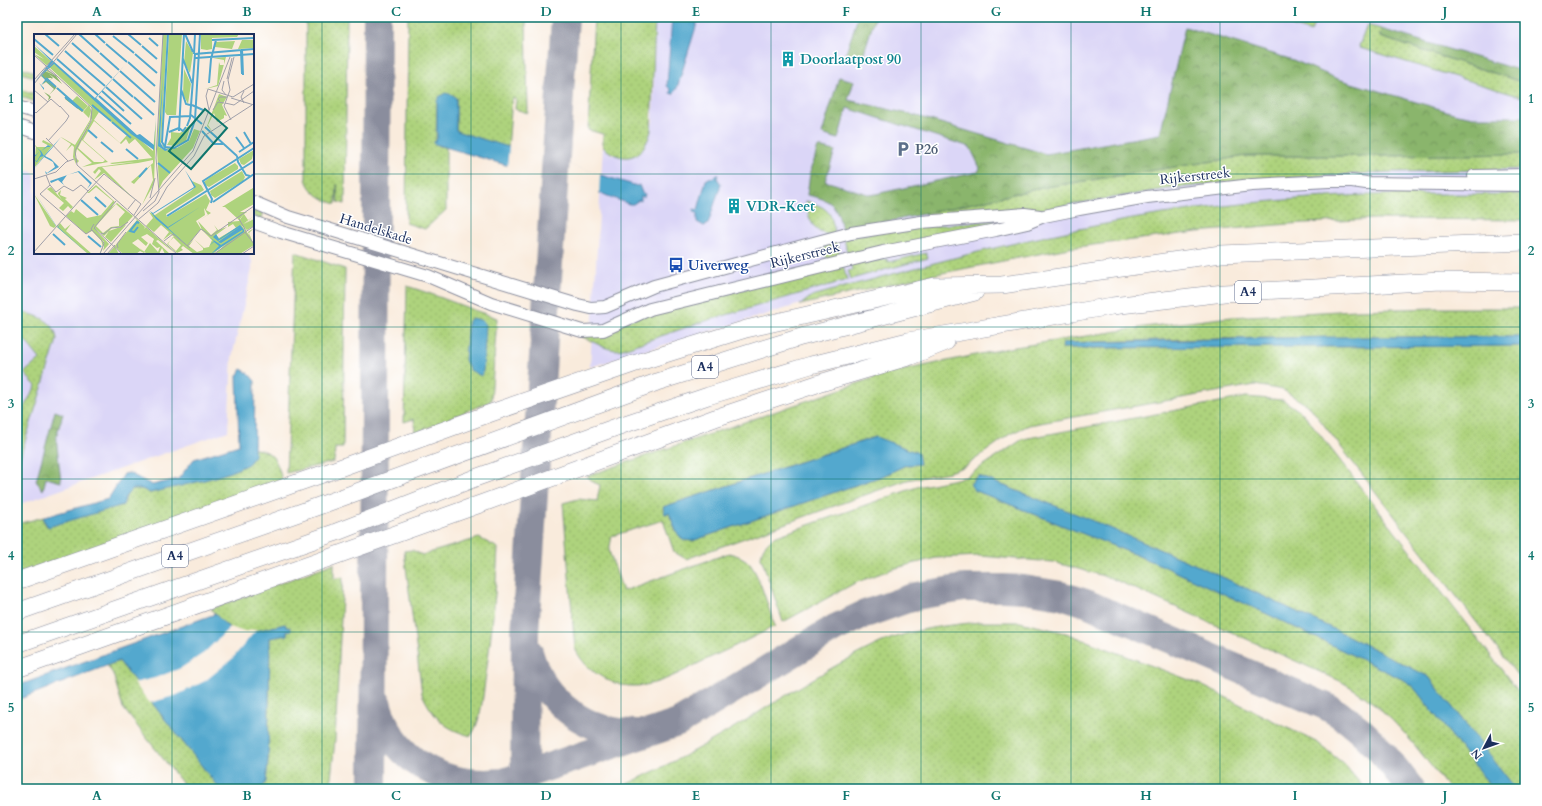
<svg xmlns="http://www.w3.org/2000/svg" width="1542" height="806" viewBox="0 0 1542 806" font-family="Cardo,serif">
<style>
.built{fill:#dbd6f7}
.grass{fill:url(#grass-dots);stroke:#64816e;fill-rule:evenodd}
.forest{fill:url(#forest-crowns);stroke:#527265}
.water{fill:#52a8ce;stroke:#366c96}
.pier{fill:#f9ebdc}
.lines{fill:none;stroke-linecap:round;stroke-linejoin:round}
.taxiway{stroke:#8a8d9d;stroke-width:28}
.tertiary-casing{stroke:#8a8d9d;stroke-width:14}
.motorway-casing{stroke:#8a8d9d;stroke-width:18}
.tertiary{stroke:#fff;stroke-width:12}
.motorway{stroke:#fff;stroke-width:17}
.grid{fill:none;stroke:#0f766e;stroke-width:1;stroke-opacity:0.55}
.labels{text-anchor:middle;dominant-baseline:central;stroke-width:3;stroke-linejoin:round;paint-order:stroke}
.shield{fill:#fff;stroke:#5f6d8e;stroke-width:1}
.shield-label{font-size:13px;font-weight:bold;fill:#1b2f5e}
.culture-label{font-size:14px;font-weight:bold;fill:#0d838f;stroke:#fff;text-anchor:start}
.service-label{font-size:14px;font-weight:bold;fill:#4e5e75;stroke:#fff;text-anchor:start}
.street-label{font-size:14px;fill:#1b2f5e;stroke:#fff}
.transit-label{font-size:14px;font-weight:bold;fill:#164399;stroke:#fff;text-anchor:start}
.inset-river{fill:none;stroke:#52a8ce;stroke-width:2}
.inset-road{fill:none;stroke:#a0a0aa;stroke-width:1}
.view{fill:#0f766e;fill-opacity:0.15;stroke:#0f766e;stroke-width:2}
.inset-edge{fill:none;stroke:#1b2f5e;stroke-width:2}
.neatline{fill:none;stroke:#0f766e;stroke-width:1.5}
.grid-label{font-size:13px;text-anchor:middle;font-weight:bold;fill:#0f766e}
</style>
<defs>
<pattern id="grass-dots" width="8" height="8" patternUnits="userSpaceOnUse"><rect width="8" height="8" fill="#aed37d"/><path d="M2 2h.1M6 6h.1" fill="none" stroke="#95b56e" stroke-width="1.8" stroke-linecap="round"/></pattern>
<pattern id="forest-crowns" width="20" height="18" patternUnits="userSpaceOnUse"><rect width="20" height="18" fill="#8ab56c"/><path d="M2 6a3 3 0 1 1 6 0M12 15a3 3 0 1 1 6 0" fill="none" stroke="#70945c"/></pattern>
</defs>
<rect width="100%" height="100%" fill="#fff"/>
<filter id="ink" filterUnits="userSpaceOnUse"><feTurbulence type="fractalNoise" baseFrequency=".025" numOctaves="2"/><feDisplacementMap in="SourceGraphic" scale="8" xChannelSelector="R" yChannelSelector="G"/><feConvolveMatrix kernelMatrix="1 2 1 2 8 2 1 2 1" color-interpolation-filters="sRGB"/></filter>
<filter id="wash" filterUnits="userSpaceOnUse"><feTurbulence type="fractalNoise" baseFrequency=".012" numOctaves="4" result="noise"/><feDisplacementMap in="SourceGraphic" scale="16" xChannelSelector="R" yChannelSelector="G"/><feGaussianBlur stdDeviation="0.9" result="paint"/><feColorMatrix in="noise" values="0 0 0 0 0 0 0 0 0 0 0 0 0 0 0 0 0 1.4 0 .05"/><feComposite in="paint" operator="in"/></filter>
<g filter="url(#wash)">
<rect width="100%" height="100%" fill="#f9ebdc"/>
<path class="built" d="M655,17h870v190l-362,15 -322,70 -251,75 13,-220 10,8 36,-16 4,-18z
M17,168l18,5v80h213l4,8v8l-20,88 -4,74 -211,74z"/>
<path class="grass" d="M306,17h41l-2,187 -7,-2 -1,-18 -1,20c-13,-4 -26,-11 -30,-25z
M408,17h118l2,96 -13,-4 1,-10 -4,-1 -4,51 -49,-17 -3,-2v-32l-19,3 -1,39 3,6 7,1v63l-21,19 -19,-6z
M594,17h61l-4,114c-8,28 -26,34 -48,16v-13l-15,-4z
M1264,17h52l-5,15z
M1367,25l14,4 -1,8 145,46v15l-165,-50 -1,-2z
M17,66l18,6v5l-18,-5z
M17,88l18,6v8l-18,-7z
M1525,154v15l-134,3 -142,8 -82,9 -137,22 -98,6 -10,-3 124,-27 200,-31h138z
M1525,194v26l-151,-1 -85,5 -92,8 -128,16 -147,29 -122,28 12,-9c127,-35 256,-70 386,-87 57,-7 114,-12 171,-14 52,-2 104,0 156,-1z
M806,201c23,7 25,10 29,33 -21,4 -27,-16 -29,-33z
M253,208l10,5 -1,7 -9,-4z
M1023,218l-175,39 -4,-19 41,-8z
M837,240l4,19h-13c-12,-10 -1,-15 9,-19z
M295,252l50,17 -2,179h-8l-1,14 -48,11z
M926,253l2,5 -77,21 -3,-8 4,-1 -2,-7 37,-4 1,3z
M843,265l4,15 -145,42 -79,27c-16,4 -27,-8 -42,-12l74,-26z
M407,286c30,9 59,22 90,32l-6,83 -76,32 -1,-14 -10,3z
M1437,308h88v29c-154,0 -308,0 -462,6l-1,5 463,-2v339l-215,-278 -27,-17 -28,-5 -226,40 -19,9 -44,32 -17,6 -42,8 -221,79 -12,-7 -11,-32 -51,16 -3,15 14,40 106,-38c7,2 14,4 19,9 11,10 21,49 27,64 -23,12 -46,23 -70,34 -32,16 -67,39 -103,17 -12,-7 -20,-15 -27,-28l-12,-146 15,-4 19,2 3,-16 -7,-3 -6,-6 298,-102 124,-26 135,-21 87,-10 125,-7zM875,437l36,28h-5l-21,10 -193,66 -15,-8 -8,-20 -6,-6z
M17,310c18,6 38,8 40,30l-40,127v-34l5,-1 2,-25 12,-21 -12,-13 16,-14 -21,-26 -2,1z
M1246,397l37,3 21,14 221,286v89h-9l-87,-112 -85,-43 -141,-66 -117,-50 -107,-42 -5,3 -2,5 2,6 187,75 100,46 145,70 9,8 78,100h-44c-34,-43 -59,-81 -109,-108l-229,-103 -58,-16 -73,-6 -44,2 -44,11 -37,14 -72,39 -22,-65c1,-10 5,-14 13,-20l143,-50 49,-10 57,-38z
M254,449c20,1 24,14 28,32l-265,93v-50l27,-7 -1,3 3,5 77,-20 5,-13c9,-7 14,-3 22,1 26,-7 81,-17 101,-32z
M479,538l19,10c-2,43 -6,83 -12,126 -3,19 -4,46 -15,62 -27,-7 -37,-18 -49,-42l-18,-143 8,-1 10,5z
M334,563v16l9,-2 -8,163 -5,48 -69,1 5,-8 2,-20 2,-124 17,-2v-8l-2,-3c-39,9 -46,19 -74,-15z
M981,622h39l46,11 131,50 121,60 26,21 21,25h-748c29,-14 59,-28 87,-44 59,-33 115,-74 176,-102 32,-14 67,-18 101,-21z
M119,661l101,128h-33l-64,-81 -10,-34 -6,-9z"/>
<path class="forest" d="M858,17h17l-13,42 -16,-6z
M1185,27l108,33 45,19 119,35 16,3h52v37l-141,2h-138l-200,31 -204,45c-4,-25 -8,-32 -35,-37l3,-21 8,-27 17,4 -10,30 46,14 107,-23 2,-4 -10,-21 -123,-39 -9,31 -16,-5 17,-57 15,4 -6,19 65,15 133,39 114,-20z
M1381,29l144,43v11l-145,-46z
M55,411l8,3 -7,23 5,45 -15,-4 -3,12 -7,-9z"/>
<path class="water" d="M672,17h27l-22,71 -4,6 -3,-1 1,-3 -4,-4z
M445,93l8,2 3,3v32l3,2 178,54 2,-1 3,8 3,1 -1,3 -3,-1v5l-2,-1 -6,4h-4l-29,-11 -165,-49 -2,-1 4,-4v-38l2,-4z
M716,175h2l-1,3 4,6 -13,40 -4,2 -7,-4v-9l-4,-1 1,-3 4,1 8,-30 3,-2 6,-1z
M473,318l10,3 3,4 -3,46 -1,4 -1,1 -11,-6 -5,-10 3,-39z
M1327,337h198v9l-463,2 1,-5z
M241,369l6,3 8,9 -1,74c-2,5 -5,9 -10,11 -26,13 -65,20 -94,27l-8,-4h-10l-7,8 -2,8 -75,22 -5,-8 1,-2 64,-18 16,-25 5,-1 23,12 26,-6 16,-20 45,-14 -2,-69z
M876,437l42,16 2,11 -14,1 -21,10 -193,66 -9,-1 -6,-7 -8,-20 -4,1 -2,-7z
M979,476l107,42 117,50 141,66 85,43 87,112h-23l-78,-100 -9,-8 -145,-70 -100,-46 -187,-75 -4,-6z
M215,614l17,17 11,3 42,-10 2,3 4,1v2l-4,1v4l-17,3 -2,123 -2,21 -5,7h-41l-101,-128 -102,39v-14z"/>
<path class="pier" d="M509,146l91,28 -1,21 -92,-27z
M230,627l14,5 13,-3 -25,30 -27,22 -28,14 -27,8 -16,-20 21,-5 26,-10 23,-15z"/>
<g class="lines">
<path class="taxiway" d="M529,652c14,51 59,83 112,81
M377,702c15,60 67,86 126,80
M373,789l4,-772
M483,789l195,-66 157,-95 30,-14 51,-18 48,-8h40l20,1 37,6 25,8 239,103c38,19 61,50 86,83
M524,789l1,-156 40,-616"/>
</g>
</g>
<g filter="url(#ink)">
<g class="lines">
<defs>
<path id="tertiary" d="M17,107l18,5
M17,126l18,6
M1474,176l51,-1
M253,202l35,15 290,88 13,3 14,-1 49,-21 197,-53 70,-11 104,-8 15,2
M253,222l28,10 147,44 63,27 91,28 21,-1 47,-21 233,-57 113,-22 31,-7 17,-7 35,-7 68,-12 105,-12 77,-4h23l14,2 159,2"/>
<path id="motorway" d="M17,581l317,-111 157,-57 142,-49 113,-35 189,-43 67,-1 219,-31 304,-12
M17,612l299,-105 341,-125 144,-45 174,-45
M17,644l317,-111 141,-55 147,-53 86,-29 103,-31 97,-24 204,-35 112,-13 217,-12 84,1
M17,669l466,-166 232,-85 102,-34 94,-28 35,-14"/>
</defs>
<use href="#tertiary" class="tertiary-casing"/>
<use href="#motorway" class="motorway-casing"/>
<use href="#tertiary" class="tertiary"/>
<use href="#motorway" class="motorway"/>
</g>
</g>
<path class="grid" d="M172,17v18M322,17v772M471,17v772M621,17v772M771,17v772M921,17v772M1071,17v772M1220,17v772M1370,17v772M17,174h18M253,174h1272M172,253v536M17,327h1508M17,479h1508M17,632h1508"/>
<defs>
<symbol id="building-bare" viewBox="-9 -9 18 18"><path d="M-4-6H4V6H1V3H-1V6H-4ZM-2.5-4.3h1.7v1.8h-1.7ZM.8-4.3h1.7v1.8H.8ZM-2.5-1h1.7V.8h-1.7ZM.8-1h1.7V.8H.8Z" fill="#0f9aa8" stroke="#fff" stroke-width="2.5" paint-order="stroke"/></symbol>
<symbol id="parking-bare" viewBox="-9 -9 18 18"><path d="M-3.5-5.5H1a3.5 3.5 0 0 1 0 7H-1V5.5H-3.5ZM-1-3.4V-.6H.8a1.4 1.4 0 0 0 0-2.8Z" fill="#5c6f8a" stroke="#fff" stroke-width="2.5" paint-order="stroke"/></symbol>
<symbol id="bus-bare" viewBox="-9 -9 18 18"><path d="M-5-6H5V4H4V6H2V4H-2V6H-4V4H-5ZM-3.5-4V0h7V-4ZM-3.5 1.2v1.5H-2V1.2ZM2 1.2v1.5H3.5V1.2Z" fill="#1a4fb4" stroke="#fff" stroke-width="2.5" paint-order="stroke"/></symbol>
</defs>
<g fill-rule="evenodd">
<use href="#building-bare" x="777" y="48" width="22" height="22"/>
<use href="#parking-bare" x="892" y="138" width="22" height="22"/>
<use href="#building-bare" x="723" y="195" width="22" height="22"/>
<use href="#bus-bare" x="665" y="254" width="22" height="22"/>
</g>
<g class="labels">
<g class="shield">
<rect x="1235" y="281" width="26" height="22" rx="3"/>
<rect x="692" y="356" width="26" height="22" rx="3"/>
<rect x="162" y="545" width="26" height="22" rx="3"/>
</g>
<g class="shield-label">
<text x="1248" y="292">A4</text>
<text x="705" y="367">A4</text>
<text x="175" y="556">A4</text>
</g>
<g class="culture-label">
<text x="800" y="59">Doorlaatpost 90</text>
<text x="746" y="206">VDR-Keet</text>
</g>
<g class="service-label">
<text x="915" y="149">P26</text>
</g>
<g class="street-label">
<text transform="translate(1195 176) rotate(-6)">Rijkerstreek</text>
<text transform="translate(376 229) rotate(17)">Handelskade</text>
<text transform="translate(805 255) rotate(-14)">Rijkerstreek</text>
</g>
<g class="transit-label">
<text x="688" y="265">Uiverweg</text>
</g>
</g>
<g transform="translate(34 34)">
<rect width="220" height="220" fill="#f9ebdc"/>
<path d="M129,0h4l-6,110 5,4h11l12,-7 5,-12 6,2 -7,17 -30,33 -4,8v-5l3,-2 -3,2 -2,-35zM129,39l-3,69 3,5 5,2 -2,2 -7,-4zM135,0h13l-6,81h-9l-2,-3zM167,0h38l-2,3 -25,1v11l-5,1 -6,-1zM208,6h12v8l-16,1zM152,7l7,12 -3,20 -6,-10zM201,7l-3,8 -17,-2v-5zM0,12l119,105 3,-30 -2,63 -12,21 11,-25 -2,-15 -17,19 -3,-2 22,-19v-3l-15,3 -36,4 33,33 -31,-27 -10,7 7,-9 -2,-2 -4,5 -2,-2 5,-5 36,-5 -22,2 -2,-1 42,-5 -17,-19 -6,5 -3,-5 -5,5 -27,-23 -11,19 25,22 -26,5 10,-4 -15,-14 -2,8 4,4 -2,2 -1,-2v3l-3,-7 1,-10 -2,-2 -6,6 5,-7 -9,-6 -1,-1 14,8 15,-25 1,-9 -2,7 -6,-6 6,-7 3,7v6l-13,24 13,-22v-13l-43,-40 -1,3 11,8 -13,-7 5,-7 -5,1 -12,-11 10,5 -10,-7zM65,78l28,23 -7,8 -26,-23zM48,106l23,20 -2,2h-9l-16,-14zM192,23l-8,29 -13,3 12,-4 2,-23 1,3h4v-5l-11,-2zM150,35l7,15 -3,20 -5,-10zM185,60l8,3 -5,8 5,11 -3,-1v3l-7,4 -3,-9 -6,12 4,6 -5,-5zM157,90l-5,17 -11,5 -8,-1 4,-7v-6l9,1zM9,106l10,5 -8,10 1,3 -2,-2 -10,12 2,-21 -2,-2v-1l3,3h14l-9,-5zM220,116l-2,9 -8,6 -3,-1 -2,-5zM201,129l3,3v3l-29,18 -4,-2 -1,-3 5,-4zM208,137l3,6 -2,4 -28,17 -4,-3 -1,-4zM158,147l9,4 3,5 -38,24 1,3 39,-23 4,7 -4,9 5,3 -13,8 13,14 6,-5 -3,-5 4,5 9,-3 -11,8 3,3 17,-10 -3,-4 -5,3v-5l11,-1 5,-7 -5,6 -14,-13h-3l31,-19 1,16 -14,8h7l-3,2 4,6 6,-4 -11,8 11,-6 -10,6 10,-5v7l-7,4 -6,-5 9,11 -2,-4 6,-4 -5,5 5,12 -14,9h-25l13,-12 -15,12h-19l-11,-8 -2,2 2,2 -6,3 -10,-9 7,-7 -3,-3 -8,6 6,-8 -8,-7 -7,7 -8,-6 7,-8 -4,-6 6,3 36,-24 4,-4zM170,174l4,7 -10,6 4,9 10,10 -3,7 -5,1 -10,-9 -8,8 15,-18 -5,-8 9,-6zM139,203l8,8 -5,6 -8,-7zM160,205l9,9v2l-6,2 -8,-6zM62,151l19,17 -6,7 8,-6 21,17 7,7 -1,2 2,-2 30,27 -18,-14 -2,1 14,13h-5l-3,-6 -3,6h-12l-7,-6 6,6 -6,-3 -4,3h-13l-8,-7 4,7h-11l29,-34 -4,-4 -9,10 -12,2 -8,8 -11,-9 16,17 -6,7 1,-4v-5l-8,-8 6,6 2,5 -2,5 -3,4 4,-7 -2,-7 -9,-9 -6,3 -20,-18 5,-5 3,2 2,-4 11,9 14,-3 12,-14 -17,-14 -7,6h-2zM82,170l9,8 -6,7v7l-8,1 -8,6 -7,-7zM113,200l7,5 -2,5 5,4 3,-1 -2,5 -8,-9 -6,9 -12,-9 6,-4 8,7 2,-3 -7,-6zM17,153l11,13 -4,-6v-1l3,-3 -1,5 7,3 -2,1 8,8 -2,2 -3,-3 -5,5 -4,-3 5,-5 -17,-14zM0,160l22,32 -2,2 -4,-2zM26,189l5,6 6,-5 -5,7 26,23h-4l-31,-27zM92,191l-15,17 -6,-5 4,-6z" fill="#aed37d" fill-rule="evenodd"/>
<path d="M11,37l11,5 6,8 -13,-10 4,4 -3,2 2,-2h-4l2,4 33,29 -1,1 -17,-13 1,-2 -10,-9 -7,7 2,2 -3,4 1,-4 -5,-5 5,3 5,-6 -8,-7 -4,3 4,-5 -5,-4z" fill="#8ab56c"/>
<path d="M43,62l11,10 -5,5 -11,-10z" fill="#aed37d"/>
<path d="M0,10l61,54 29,-32 -28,32 41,37 3,-1 14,11 2,-31 -2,36 -23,-16 -77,-70 -12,11 13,14 -9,-8 -5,4 3,3v2l-5,-7 2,2 4,-5 -4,-5 -7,8 17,-22zM129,40l-3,68 3,5 6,3 -4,1 -7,-5zM27,103l-8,10 9,8 -9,-8 -8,9 6,3 8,8 -13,7 -1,-3 2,2 8,-6 -2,-5 -9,-5 -10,12 10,-13 -4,1 -3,5 -3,-2 3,1 4,-7 -1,-3 -6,7v-4l2,1 4,-4 -4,-4 5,4 7,-6 3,2h-4l-6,4 3,5zM151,136l11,17 -43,27 15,13 32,-20 -32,21 19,17 -31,-26 -6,-8 3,2 41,-26zM45,137l13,12 -5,6 3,-5 -12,-12 -11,3 -5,7 2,3 -6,-5 -7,3 -1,-2zM0,157l23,36 3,-2 -2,2 30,27 -32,-28zM206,191l4,5v2l-33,22 8,-8 -5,-4 -5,4 5,-5 -5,-4 12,8 22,-14 -1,-1 -21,13 -3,-1 23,-16 -23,15 -5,-4 3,-3 3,5z" fill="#52a8ce"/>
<path class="inset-river" d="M11,0l14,12M45,0l20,18M61,0l10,9M94,0l13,11M134,0l-6,108 3,5 9,1 14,-8 7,-20 5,-86M151,0l8,18M79,2l21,17M115,4l9,8M0,5l19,16M178,6l42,-2M38,9l40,35M72,10l21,18M108,12l15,13M208,15l1,26M31,17l19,17M207,17l1,23M208,18l1,23M66,19l19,17M101,20l22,19M160,20l1,-20M161,24l59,-4M23,25l41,36M149,25l9,24M94,28l27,24M50,34l21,18M86,37l35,31M12,44l10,9M79,45l20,18M175,49l2,-24 5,-19M72,53l36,32M23,54l26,23M147,55l5,15 4,1M68,57l22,20M65,62l32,28M31,63l13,11M100,63l20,18M58,71l19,16M158,71l11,5M157,81l11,9M78,88l19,16M153,92l3,-8 5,-64 59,-5M171,93l32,29M54,96l9,8M145,97l5,-97M168,97l12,13h9M135,98l10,-4 4,3 3,-4M210,98l7,12M202,103l8,11M67,108l12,10M131,112l5,-29 20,-1M92,115l12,10M205,118l15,-10M203,122l1,6 8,13 4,1M124,129l12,10M105,143l8,-9M61,163l11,10M47,166l17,15M179,168l41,-28M177,169l1,-4 -9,-18 51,-33M133,182l87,-55M104,193l-4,5 -4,-1 7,-9 2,1M19,200l12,11M54,202l13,11"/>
<path class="inset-road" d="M0,21l58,53 -1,13 -16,30 2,14 100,89M16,32l27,-32M12,35l10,7M193,45l5,-21M0,46l41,-46M190,47l-2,9 4,5M0,50l12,-15M0,56l14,12M197,64l23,7M186,67l-2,-2 2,-2h7M191,69l9,2 20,-14M210,69l-3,-6 3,-6M26,72l9,10 -3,5M175,76l-3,-14 2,-7 25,8 21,-13M179,76l5,-8 6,1M0,77l2,2 15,-14 9,8M197,86l-7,-14 6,-16 -2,-10 6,-23M12,104l22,23M14,107l18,-20M12,141l4,10 -10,9 46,40 6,-4M0,145l22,-7 10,-10 8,-3M16,151l6,7 8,-6 9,5 8,-6 7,6M54,157l16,-17 37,30 -7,11M116,164l5,-20M82,167l-22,27 28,26M94,175l8,-10M109,177l12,-10 4,-9 -3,-34 7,-124M105,185l19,-16 9,-16 27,-31 10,-20 48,-31M205,185l7,12M60,190l-3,5 13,14 -4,11M211,198l9,12M67,199l3,1 7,-6 10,-1 7,-5M130,207l9,-7 17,14M153,212l14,-17 10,7 43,-30M84,214l-1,-4 9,-12M0,218l54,-61M69,220l90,-103 37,-94M73,220l8,-9M180,220l40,-28M208,220l12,-8"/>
<path class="view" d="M171,75l22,19 -36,41 -22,-18z"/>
<rect width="220" height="220" class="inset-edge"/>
</g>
<rect width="1542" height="806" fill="none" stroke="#fff" stroke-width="44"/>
<g transform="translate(1484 748) rotate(229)" stroke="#ffffff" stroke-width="3" paint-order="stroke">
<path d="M0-3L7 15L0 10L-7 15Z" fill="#1b2f5e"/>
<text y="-6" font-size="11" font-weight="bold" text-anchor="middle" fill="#1b2f5e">N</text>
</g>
<rect x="22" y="22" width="1498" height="762" class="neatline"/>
<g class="grid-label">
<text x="97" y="16">A</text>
<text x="247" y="16">B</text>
<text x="396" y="16">C</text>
<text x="546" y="16">D</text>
<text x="696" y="16">E</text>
<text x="846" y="16">F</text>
<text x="996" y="16">G</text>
<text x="1146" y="16">H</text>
<text x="1295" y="16">I</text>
<text x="1445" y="16">J</text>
<text x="11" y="103">1</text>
<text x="1531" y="103">1</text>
<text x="11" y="255">2</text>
<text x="1531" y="255">2</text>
<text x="11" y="408">3</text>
<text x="1531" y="408">3</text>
<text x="11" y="560">4</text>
<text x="1531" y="560">4</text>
<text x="11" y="712">5</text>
<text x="1531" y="712">5</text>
<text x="97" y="800">A</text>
<text x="247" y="800">B</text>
<text x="396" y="800">C</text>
<text x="546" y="800">D</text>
<text x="696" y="800">E</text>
<text x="846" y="800">F</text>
<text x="996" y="800">G</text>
<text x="1146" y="800">H</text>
<text x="1295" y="800">I</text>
<text x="1445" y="800">J</text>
</g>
</svg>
